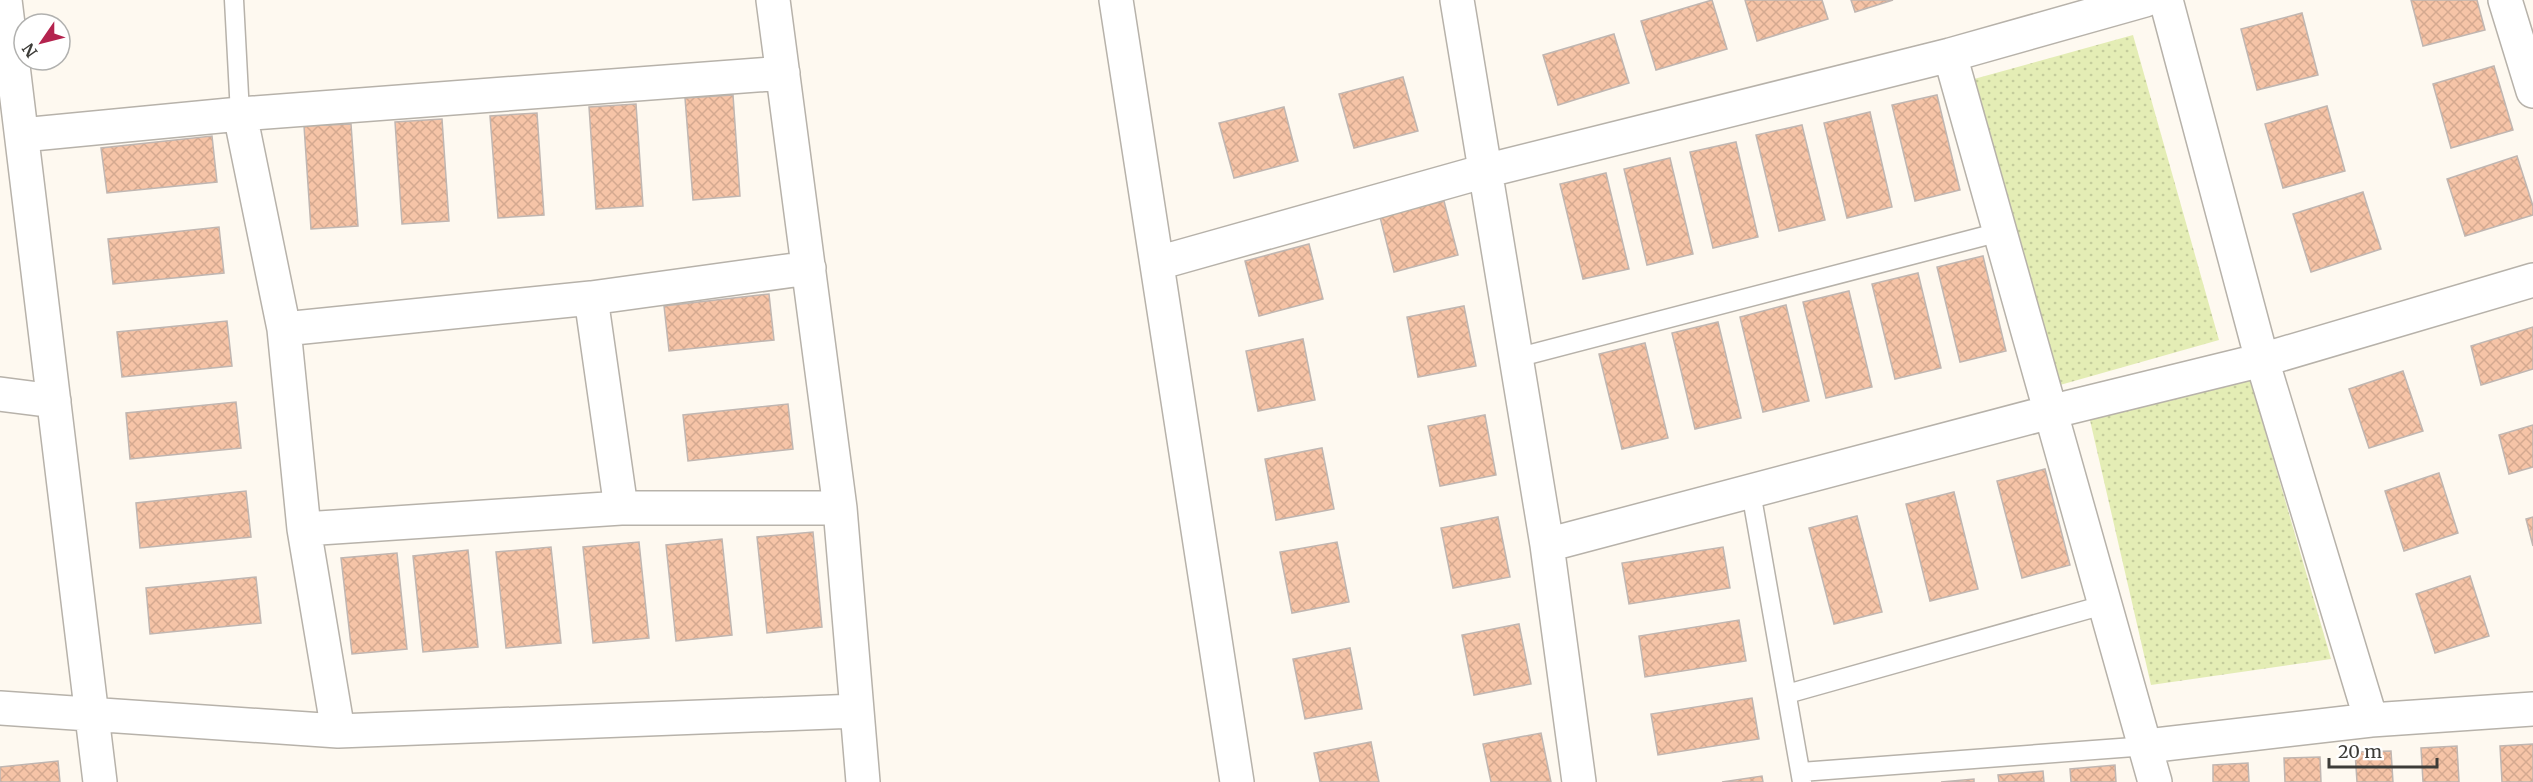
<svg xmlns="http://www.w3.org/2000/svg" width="2533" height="782" viewBox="0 0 2533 782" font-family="Merriweather,serif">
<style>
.park{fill:url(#park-dots)}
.building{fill:url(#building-cross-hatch);stroke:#c0b6b1;stroke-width:1.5}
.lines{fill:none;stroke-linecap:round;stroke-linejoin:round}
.service-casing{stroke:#b7b2aa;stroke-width:21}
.minor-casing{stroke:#b7b2aa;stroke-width:36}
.service{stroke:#fff;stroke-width:18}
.minor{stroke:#fff;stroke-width:33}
</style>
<defs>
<pattern id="park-dots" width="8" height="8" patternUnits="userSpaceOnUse" patternTransform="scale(1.5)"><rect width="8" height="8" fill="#e4edb5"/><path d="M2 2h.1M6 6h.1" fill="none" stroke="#c4cc9c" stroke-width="1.8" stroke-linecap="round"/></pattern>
<pattern id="building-cross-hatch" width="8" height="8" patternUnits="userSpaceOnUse" patternTransform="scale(1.5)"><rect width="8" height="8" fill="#f6c4a7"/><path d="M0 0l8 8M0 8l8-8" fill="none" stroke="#d4a990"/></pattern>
</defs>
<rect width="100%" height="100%" fill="#fef9f0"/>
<path class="park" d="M2133,35l86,305 -159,45 -86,-306z
M2249,375l82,284 -180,26 -62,-269z"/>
<path class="building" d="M1712,0l15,49 -71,21 -15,-49z
M1745,0h77l6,19 -71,22z
M1851,0h42l-38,12z
M2411,0h66l8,30 -62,16z
M2302,13l16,62 -61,15 -16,-61z
M1614,34l15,49 -71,22 -15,-50z
M2494,66l19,64 -62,18 -18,-64z
M1403,77l15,54 -64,17 -15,-54z
M733,95l7,101 -47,4 -8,-102z
M1937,95l23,95 -45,11 -23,-96z
M636,104l7,102 -47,3 -7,-102z
M2327,106l18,65 -62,17 -18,-64z
M1284,107l14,54 -64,17 -15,-55z
M1870,112l22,95 -45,11 -23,-95z
M537,113l7,102 -46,3 -8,-102z
M442,119l7,102 -47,3 -7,-102z
M351,124l7,102 -47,3 -7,-103z
M1802,125l23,95 -46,11 -23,-96z
M212,136l5,46 -110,11 -6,-45z
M1736,142l22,95 -45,11 -23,-96z
M2517,156l16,50v9l-68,21 -18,-57z
M1670,158l23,96 -46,11 -23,-96z
M1606,173l23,96 -46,10 -23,-95z
M2363,192l18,57 -70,23 -18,-58z
M1444,201l14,54 -64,17 -14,-55z
M219,227l5,46 -111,11 -5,-45z
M1309,244l14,55 -64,17 -14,-55z
M1983,256l23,95 -46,11 -23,-95z
M1918,273l23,95 -46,11 -23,-95z
M1849,291l23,96 -46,11 -23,-96z
M769,294l5,46 -105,11 -5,-45z
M1786,305l23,96 -46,11 -23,-95z
M1464,306l12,60 -58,11 -11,-60z
M227,321l5,45 -110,11 -5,-45z
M1718,322l23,96 -46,11 -23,-96z
M2533,327v42l-52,16 -10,-39z
M1303,339l12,61 -57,11 -12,-60z
M1645,343l23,95 -46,11 -23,-95z
M2403,371l20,60 -54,17 -20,-59z
M236,402l5,46 -111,11 -4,-46z
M788,404l5,45 -105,12 -5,-46z
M1485,415l11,60 -56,11 -12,-60z
M2533,425v42l-24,7 -10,-39z
M1322,448l12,61 -58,11 -11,-61z
M2045,469l25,96 -48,13 -25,-97z
M2439,473l19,60 -54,18 -19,-60z
M246,491l5,46 -111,11 -4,-45z
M1954,492l24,97 -48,12 -24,-97z
M1857,516l25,96 -48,12 -25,-96z
M1498,517l12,60 -57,11 -12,-60z
M2533,517v29l-7,-27z
M813,532l9,95 -55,6 -10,-96z
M722,539l10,96 -56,6 -10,-96z
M639,542l10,96 -56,5 -10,-96z
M1337,542l12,60 -57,11 -12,-61z
M551,547l10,96 -55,5 -10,-96z
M1723,547l7,41 -101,16 -7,-41z
M468,550l10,97 -55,5 -10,-96z
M397,553l10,96 -55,5 -11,-96z
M2470,576l19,60 -54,17 -19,-59z
M256,577l5,46 -111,11 -4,-46z
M1739,620l7,41 -101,16 -6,-41z
M1519,624l12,60 -57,11 -12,-60z
M1350,648l12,61 -57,10 -12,-60z
M1752,698l7,41 -101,16 -7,-41z
M1541,733l10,49h-60l-8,-38z
M1371,742l8,40h-59l-6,-29z
M2533,744v38h-31l-2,-36z
M2457,746l2,36h-36l-2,-34z
M2391,751l2,31h-36l-2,-30z
M2320,757l1,25h-36l-1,-24z
M58,761l2,21h-60v-15z
M2248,763l1,19h-36v-17z
M2115,765l1,17h-45l-1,-13z
M2043,771l1,11h-45l-1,-7z
M1762,776l1,6h-41z
M1974,779v3h-33z"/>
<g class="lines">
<defs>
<path id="service" d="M234,0l6,114
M1516,358l484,-126
M1751,492l51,290
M1787,694l320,-90
M1801,772l346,-26"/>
<path id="minor" d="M5,0l95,782
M773,0l67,508 23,274
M1116,0l121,782
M1457,0l90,545 32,237
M2166,0l96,360 109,360
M2505,0l28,91
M1950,55l205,727
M240,114l543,-41
M22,135l218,-21 44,215 20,200 34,202
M1158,263l327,-92 465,-116 195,-55
M591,298l218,-30
M284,329l307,-31 30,210 -317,21
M0,394l54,7
M621,508h219
M1547,545l503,-133 212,-52 271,-80
M0,708l338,23 519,-20
M2147,746l224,-26 162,-11"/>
</defs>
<use href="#service" class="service-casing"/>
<use href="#minor" class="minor-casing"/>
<use href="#service" class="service"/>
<use href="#minor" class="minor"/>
</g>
<g transform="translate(42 42) rotate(235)"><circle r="28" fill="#ffffff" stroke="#b1b1af" stroke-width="1.5"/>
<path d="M0-4.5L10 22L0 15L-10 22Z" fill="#b4234e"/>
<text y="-9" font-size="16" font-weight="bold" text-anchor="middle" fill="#3d3c38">N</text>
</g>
<path d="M2329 758v9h108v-9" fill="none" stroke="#3d3c38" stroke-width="3"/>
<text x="2338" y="758" font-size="18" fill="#3d3c38" stroke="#ffffff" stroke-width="4.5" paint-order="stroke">20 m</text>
</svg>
